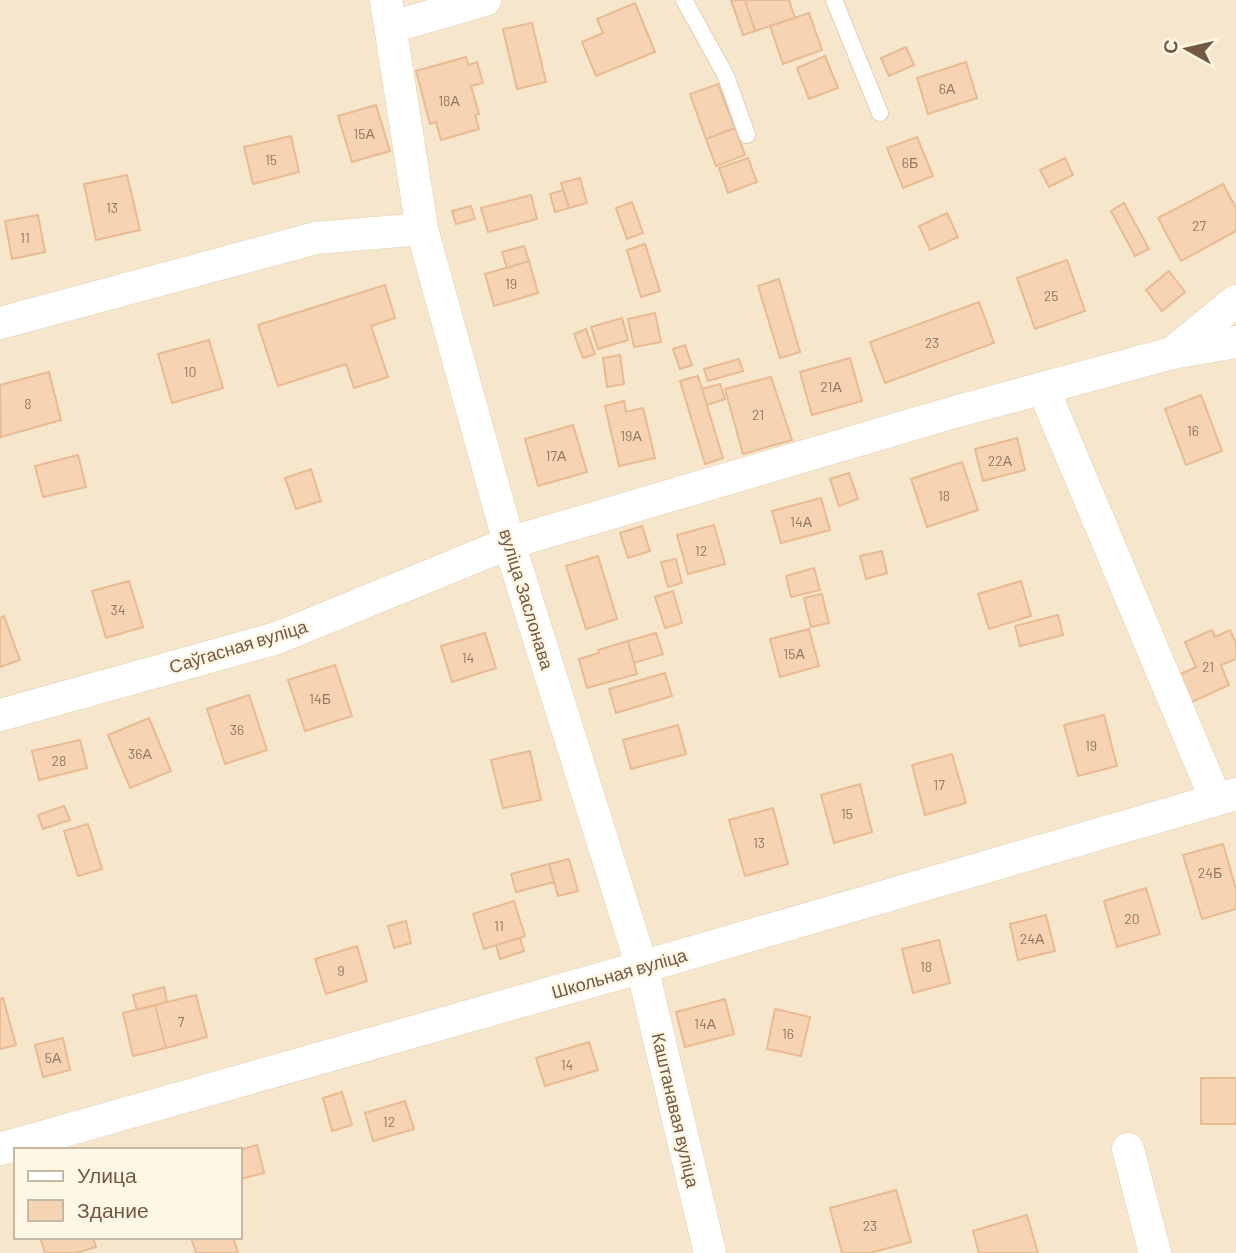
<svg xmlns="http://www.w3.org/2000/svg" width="1236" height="1253" viewBox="0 0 1236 1253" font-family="Barlow,sans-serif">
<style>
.residential{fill:#f6e6cb;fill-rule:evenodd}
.building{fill:#f5d3b3;stroke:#e9bb92;stroke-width:2}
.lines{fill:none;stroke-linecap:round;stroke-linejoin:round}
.lane-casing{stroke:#e2d0b9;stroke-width:18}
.street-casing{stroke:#e2d0b9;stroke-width:33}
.lane{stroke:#fff;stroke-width:16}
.street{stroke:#fff;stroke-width:32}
.labels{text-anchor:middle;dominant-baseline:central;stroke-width:5;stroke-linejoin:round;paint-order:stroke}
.number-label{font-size:14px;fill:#947860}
.street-label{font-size:18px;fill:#745a44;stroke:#fff7e5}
</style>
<rect width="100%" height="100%" fill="#fef4dd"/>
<path class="residential" d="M0,0h1236v1253h-1236zM16,1150h224v87h-224z"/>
<path class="building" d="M731,0h14l10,31 -12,4z
M745,0h44l6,18 -40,13z
M635,3l20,49 -59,24 -14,-34 21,-9 -6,-14z
M809,13l13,37 -39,14 -13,-38z
M532,23l14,59 -29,7 -14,-60z
M906,47l8,18 -25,11 -8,-18z
M825,56l13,32 -29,11 -12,-31z
M466,57l2,8 9,-3 6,21 -12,3 8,28 -4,1 4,14 -38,11 -5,-18 -6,2 -14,-53z
M966,62l11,36 -49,16 -11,-36z
M718,84l17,44 -29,11 -16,-45z
M376,105l14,46 -38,11 -14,-46z
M735,128l10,27 -29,11 -10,-27z
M291,136l8,36 -46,12 -9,-37z
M917,137l16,39 -30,12 -16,-40z
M748,158l9,24 -29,11 -9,-25z
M1065,158l8,17 -24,12 -9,-17z
M127,175l13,55 -44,10 -12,-56z
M580,178l7,25 -18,5 -8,-25z
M1223,184l13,24v23l-55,30 -23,-43z
M563,190l6,18 -14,4 -5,-18z
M531,195l6,24 -49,13 -7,-24z
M632,202l11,31 -16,6 -11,-31z
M1124,203l25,46 -14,7 -24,-45z
M471,206l4,13 -19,5 -4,-13z
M947,213l11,24 -28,13 -11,-24z
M38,215l7,37 -33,7 -7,-38z
M645,244l15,47 -19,6 -14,-47z
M524,246l5,15 -22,7 -5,-16z
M1067,260l18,51 -50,18 -18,-51z
M529,261l9,32 -44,13 -9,-32z
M1169,271l16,21 -23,19 -16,-21z
M779,279l21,73 -20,6 -22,-72z
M385,285l10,33 -24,8 17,51 -34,11 -8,-24 -68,22 -20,-61z
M979,302l15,41 -109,40 -15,-41z
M655,313l6,29 -27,5 -6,-28z
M622,318l6,22 -30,9 -7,-22z
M586,329l9,25 -12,4 -9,-24z
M209,340l14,48 -51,15 -14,-49z
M685,345l7,20 -12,4 -7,-20z
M620,355l4,29 -17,3 -4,-29z
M850,358l12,43 -50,14 -12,-43z
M739,359l4,12 -35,10 -4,-12z
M49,372l12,48 -60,17 -1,-52z
M698,376l25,82 -18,6 -25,-83z
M771,377l21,63 -49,14 -18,-65z
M720,384l5,15 -18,6 -5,-16z
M1201,395l21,56 -36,14 -21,-56z
M624,401l2,11 17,-4 12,50 -36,8 -14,-60z
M573,425l14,47 -49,14 -13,-47z
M1017,438l8,32 -42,11 -8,-32z
M78,455l8,32 -43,10 -8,-31z
M962,462l16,48 -51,17 -16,-48z
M311,469l10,32 -25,8 -11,-31z
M849,473l9,26 -19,7 -9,-27z
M821,498l9,32 -49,13 -9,-32z
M714,525l11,39 -37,10 -11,-39z
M642,526l8,25 -22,7 -8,-25z
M882,551l5,22 -21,6 -6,-23z
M598,556l19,63 -31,10 -20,-63z
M676,559l6,24 -14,4 -7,-25z
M814,568l6,22 -29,7 -5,-21z
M129,581l14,46 -37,11 -14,-47z
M1021,581l10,35 -42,13 -11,-35z
M673,591l9,32 -17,5 -10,-31z
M822,594l7,29 -18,4 -7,-29z
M1058,615l5,20 -43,11 -5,-20z
M4,616l16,44 -20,7v-49z
M809,629l10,37 -39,11 -10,-38z
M1212,630l3,7 15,-7 6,13v16l-15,6 8,20 -39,18 -12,-28 18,-8 -11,-25z
M485,633l11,35 -44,14 -11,-36z
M656,633l7,21 -29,9 -6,-22z
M628,641l9,33 -50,14 -8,-29 20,-6 -1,-3z
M335,665l17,51 -47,15 -17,-51z
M665,673l7,23 -56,17 -7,-24z
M249,695l18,55 -42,14 -18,-55z
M1104,715l13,51 -39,10 -14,-51z
M149,718l22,53 -41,17 -22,-53z
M678,725l8,29 -55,15 -8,-29z
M80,740l7,28 -48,12 -7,-29z
M530,751l11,49 -38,8 -12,-48z
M952,754l14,49 -41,12 -13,-50z
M860,784l12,48 -38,11 -13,-48z
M64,806l6,14 -27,9 -5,-14z
M773,808l15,56 -43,12 -16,-56z
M88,824l14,45 -24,7 -14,-45z
M1223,844l13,45v20l-34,10 -19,-64z
M569,859l9,32 -20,5 -9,-32z
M549,864l5,18 -38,10 -5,-18z
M1146,888l14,46 -43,13 -13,-46z
M514,901l11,35 -41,13 -11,-35z
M1046,915l9,36 -37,9 -8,-36z
M406,921l5,22 -17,5 -6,-22z
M520,938l4,13 -24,8 -4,-14z
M939,940l11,43 -37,10 -11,-44z
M357,946l10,35 -41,13 -11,-35z
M164,987l3,15 -30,8 -4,-15z
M196,995l11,42 -41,11 -11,-43z
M3,998l13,47 -16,4v-50z
M725,999l9,35 -49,13 -9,-35z
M155,1005l11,43 -33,8 -10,-43z
M775,1009l35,8 -9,39 -34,-7z
M63,1038l7,32 -27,7 -8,-32z
M589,1042l9,28 -53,16 -9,-28z
M1201,1078h35v46h-35z
M342,1092l10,33 -20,6 -9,-33z
M405,1101l9,28 -41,12 -8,-28z
M257,1145l7,28 -24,6 -1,-29z
M896,1190l15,52 -41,11h-28l-12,-45z
M1027,1215l11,38h-59l-6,-22z
M40,1237h53l3,10 -20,6h-31z
M191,1237h42l5,16h-42z"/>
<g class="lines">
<defs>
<path id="lane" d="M684,0l42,76 21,59
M834,0l46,113"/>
<path id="street" d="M386,0l36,229 87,314 133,424 68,286
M392,27l93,-27
M0,323l316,-85 106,-9
M1176,350l60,-49
M1043,388l173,412
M0,715l277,-77 232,-95 442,-130 221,-60 64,-11
M0,1149l642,-182 594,-173
M1128,1149l27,104"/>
</defs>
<use href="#lane" class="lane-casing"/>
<use href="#street" class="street-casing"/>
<use href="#lane" class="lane"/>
<use href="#street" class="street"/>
</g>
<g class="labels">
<g class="number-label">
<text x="947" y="88">6А</text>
<text x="449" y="100">18А</text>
<text x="364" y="133">15А</text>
<text x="271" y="159">15</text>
<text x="910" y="162">6Б</text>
<text x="112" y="207">13</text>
<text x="1199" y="225">27</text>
<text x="25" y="237">11</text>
<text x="511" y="283">19</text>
<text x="1051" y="295">25</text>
<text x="932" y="342">23</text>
<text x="190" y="371">10</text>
<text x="831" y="386">21А</text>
<text x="28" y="403">8</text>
<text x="758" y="414">21</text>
<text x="1193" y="430">16</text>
<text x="631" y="435">19А</text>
<text x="556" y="455">17А</text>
<text x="1000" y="460">22А</text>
<text x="944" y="495">18</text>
<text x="801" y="521">14А</text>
<text x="701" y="550">12</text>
<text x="118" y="609">34</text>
<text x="794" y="653">15А</text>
<text x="468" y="657">14</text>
<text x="1208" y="666">21</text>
<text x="320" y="698">14Б</text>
<text x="237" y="729">36</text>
<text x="1091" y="745">19</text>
<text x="140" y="753">36А</text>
<text x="59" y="760">28</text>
<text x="939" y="784">17</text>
<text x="847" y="813">15</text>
<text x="759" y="842">13</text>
<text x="1210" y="872">24Б</text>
<text x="1132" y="918">20</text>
<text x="499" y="925">11</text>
<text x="1032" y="938">24А</text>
<text x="926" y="966">18</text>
<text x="341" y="970">9</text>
<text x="181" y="1021">7</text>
<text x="705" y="1023">14А</text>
<text x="788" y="1033">16</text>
<text x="53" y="1057">5А</text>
<text x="567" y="1064">14</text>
<text x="389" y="1121">12</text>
<text x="870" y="1225">23</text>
</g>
<g class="street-label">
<text transform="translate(527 599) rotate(73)">вуліца Заслонава</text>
<text transform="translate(238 646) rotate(-17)">Саўгасная вуліца</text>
<text transform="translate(619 973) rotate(-16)">Школьная вуліца</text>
<text transform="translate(676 1110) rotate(77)">Каштанавая вуліца</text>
</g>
</g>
<rect x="14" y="1148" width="228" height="91" fill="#fff7e5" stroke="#c7b8a5" stroke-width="2"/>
<rect x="28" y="1171" width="35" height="10" fill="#ffffff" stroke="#c7b8a5" stroke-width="2"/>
<text x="77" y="1183" font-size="21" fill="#745a44">Улица</text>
<rect x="28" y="1200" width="35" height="21" fill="#f5d3b3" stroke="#c7b8a5" stroke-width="2"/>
<text x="77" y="1218" font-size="21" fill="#745a44">Здание</text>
<g transform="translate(1187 49) rotate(278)" stroke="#fff7e5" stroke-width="5" paint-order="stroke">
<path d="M0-5L12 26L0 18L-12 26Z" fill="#745a44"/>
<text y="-10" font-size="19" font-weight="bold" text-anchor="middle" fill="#745a44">С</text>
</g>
</svg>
